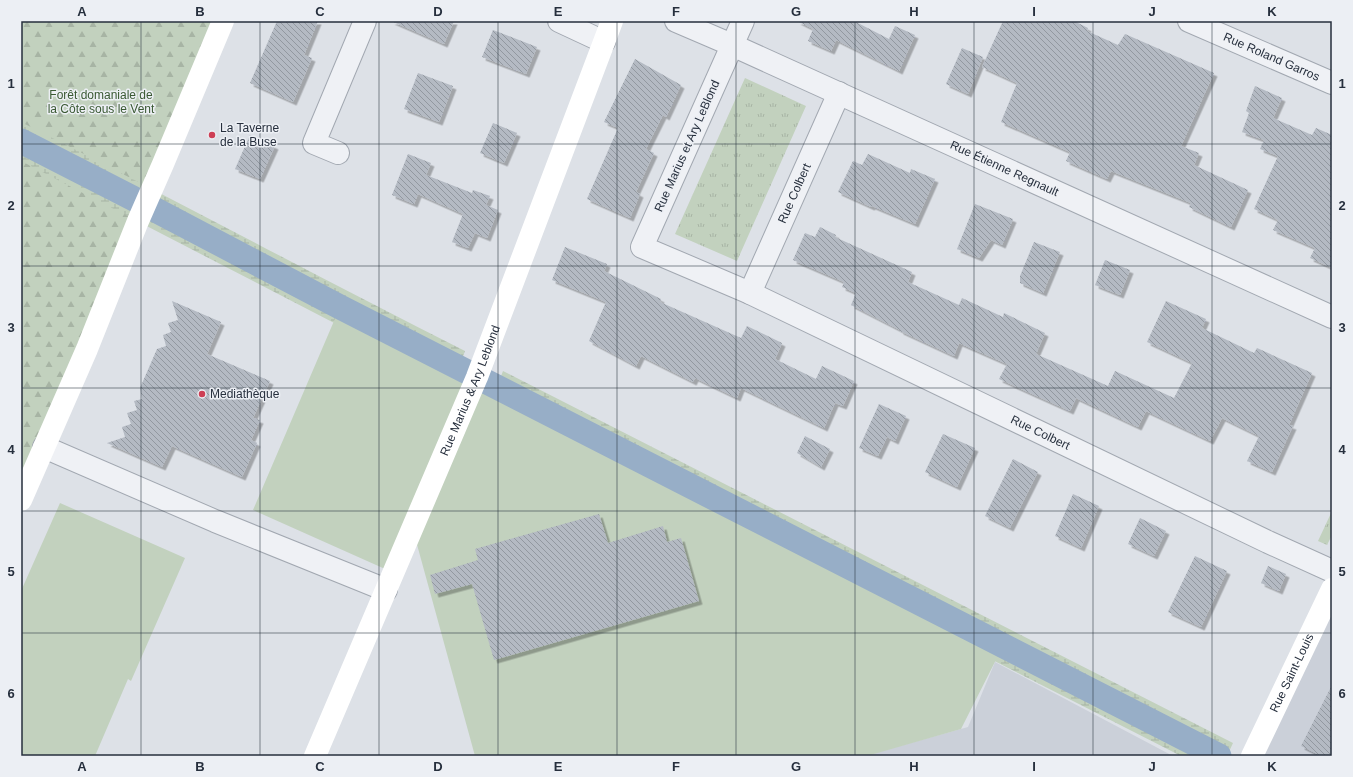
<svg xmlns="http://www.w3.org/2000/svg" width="1353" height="777" viewBox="0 0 1353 777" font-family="Helvetica,sans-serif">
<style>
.built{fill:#cbd0d9}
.grass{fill:url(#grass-tufts)}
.forest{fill:url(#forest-firs)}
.wetland{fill:url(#wetland-marsh)}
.pitch{fill:#c2d1be}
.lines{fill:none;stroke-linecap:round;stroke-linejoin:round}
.canal{stroke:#97aec7;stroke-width:25}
.building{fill:url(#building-back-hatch);filter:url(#shadow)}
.street-casing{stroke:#a2a8b1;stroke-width:24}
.street{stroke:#eff1f5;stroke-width:22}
.secondary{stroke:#fff;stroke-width:22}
.grid{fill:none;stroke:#262f3d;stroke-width:1;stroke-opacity:0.55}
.poi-dot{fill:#ce3f55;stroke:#eceff4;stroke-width:1.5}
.labels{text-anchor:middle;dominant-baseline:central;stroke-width:3;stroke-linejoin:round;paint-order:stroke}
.street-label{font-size:12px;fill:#262f3d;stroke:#eceff4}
.park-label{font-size:12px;fill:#3a5933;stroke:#eceff4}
.poi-label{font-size:12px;fill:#262f3d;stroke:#eceff4;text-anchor:start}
.neatline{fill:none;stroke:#262f3d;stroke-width:1.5}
.grid-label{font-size:13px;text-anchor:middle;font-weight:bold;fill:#262f3d}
</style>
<defs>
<pattern id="grass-tufts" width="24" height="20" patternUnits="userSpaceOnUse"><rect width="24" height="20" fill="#c2d1be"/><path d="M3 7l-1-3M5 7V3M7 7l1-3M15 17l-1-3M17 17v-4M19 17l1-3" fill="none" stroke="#a7b4a4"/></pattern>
<pattern id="forest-firs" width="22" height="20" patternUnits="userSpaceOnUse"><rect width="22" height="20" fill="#c2d1be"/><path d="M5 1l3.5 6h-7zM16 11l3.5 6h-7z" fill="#a7b4a4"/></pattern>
<pattern id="wetland-marsh" width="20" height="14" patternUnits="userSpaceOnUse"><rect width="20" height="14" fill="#c2d1be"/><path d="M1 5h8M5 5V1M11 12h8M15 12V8" fill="none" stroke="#a7b4a4"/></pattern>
<pattern id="building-back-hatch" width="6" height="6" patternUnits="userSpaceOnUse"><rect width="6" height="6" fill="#b4bac3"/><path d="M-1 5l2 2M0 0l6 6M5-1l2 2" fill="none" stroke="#9298a0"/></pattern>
<filter id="shadow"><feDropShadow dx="3.5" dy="3.5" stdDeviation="0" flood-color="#0004"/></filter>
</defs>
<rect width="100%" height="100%" fill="#dde1e7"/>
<path class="built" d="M1332,589v167h-80z
M995,662l178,94h-309l104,-29z"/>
<path class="grass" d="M745,78l61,28 -69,155 -62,-27z
M1332,511v24l-5,10 -9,-4z"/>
<path class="forest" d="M21,21h202l-202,479z"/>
<path class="wetland" d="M21,122c149,75 295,154 444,229l-13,33 -431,-223z
M503,371l730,372 -6,13h-46l-691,-352z"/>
<path class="pitch" d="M340,307l663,339 -42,83 -94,27h-392l-62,-226 -19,43 -141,-63z
M60,503l125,55 -54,123 -3,-2 -33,77h-74v-165z"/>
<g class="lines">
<path class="canal" d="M21,141l125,64 194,102 879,449"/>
</g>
<path class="building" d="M277,21h41l-14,34 8,3 -19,44 -43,-19z
M391,21h63l-10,23z
M797,21h57l35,18 6,-13 20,9 -16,36 -63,-31 -5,11 -23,-10 5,-12z
M1003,21h71l14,7 -1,3 31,14 7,-11 89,39 -33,73 18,7 -5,12 54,25 -17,37 -42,-20 2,-4 -80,-32 -4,8 -41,-18 4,-9 -69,-30 16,-39 -35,-16z
M493,30l44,17 -11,27 -44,-17z
M962,48l21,9 -15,37 -22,-10z
M635,59l46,26 -15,32 -3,-2 -17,34 8,4 -18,39 4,2 -10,24 -43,-19 31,-71 -14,-6z
M418,73l35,13 -14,36 -35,-13z
M1255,86l27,12 -9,20 39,17 4,-7 16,7v133l-22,-10 5,-10 -42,-18 5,-10 -24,-11 24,-53 -18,-7 4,-9 -22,-8 7,-19 -3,-2z
M493,123l24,10 -13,30 -24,-10z
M250,135l25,11 -15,33 -25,-10z
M408,154l23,9 -5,12 46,18 1,-3 17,6 -4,9 12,5 -11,28 -12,-5 -7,15 -16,-6 11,-28 -45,-20 -4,10 -22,-9z
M868,154l42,19 1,-4 24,10 -20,45 -43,-18 -1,1 -33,-15 15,-31 9,4z
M975,204l38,15 -11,26 -11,-5 -12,18 -22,-9z
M820,227l16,8 -1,2 77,35 -4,10 51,23 3,-7 41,19 1,-4 41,20 -9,21 72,32 7,-15 59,27 18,-35 -45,-21 19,-41 40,18 -4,9 52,25 3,-5 55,25 -23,52 4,1 -21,46 -25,-11 12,-25 -37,-18 -12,23 -64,-30 -8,16 -62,-29 -6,13 -71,-32 8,-15 -48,-21 -5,13 -54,-25v-1l-49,-25 5,-12 -14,-6 2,-5 -51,-22 12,-27 10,4z
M1034,242l26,10 -17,41 -23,-10v-7z
M565,247l42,17 -3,7 57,28 -1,3 81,36 6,-12 35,17 -7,16 41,20 6,-13 32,15 -11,25 -8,-3 -11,25 -83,-40 -4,10 -42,-20 -2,4 -52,-26 -5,10 -47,-25 17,-39 -54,-22z
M1105,260l25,10 -10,25 -25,-10z
M172,301l49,21 -14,32 63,27 -17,37 7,2 -9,20 6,3 -15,34 -70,-31 -10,21 -55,-24 18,-6 -3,-10 9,-3 -4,-11 10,-3 -3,-9 8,-2 -2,-11 17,-39 9,-3 -3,-11 8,-3 -3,-9 10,-3z
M879,404l27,12 -11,25 -8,-4 -9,19 -19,-8z
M943,434l32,14 -18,39 -32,-15z
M805,436l25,13 -9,18 -24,-14z
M1013,459l25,13 -28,56 -25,-12z
M1073,494l26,12 -18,42 -26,-12z
M599,514l9,29 55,-17 4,16 14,-4 18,63 -205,59 -22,-76 -37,10 -5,-19 48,-15 -3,-11z
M1140,518l26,13 -12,25 -26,-12z
M1195,556l32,15 -26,56 -33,-15z
M1268,566l18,8 -7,17 -18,-8z
M1332,685v71h-11l-20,-10z"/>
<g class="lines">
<defs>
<g id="street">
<path d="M559,21l45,21"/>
<path id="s1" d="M676,21l56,24 600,272"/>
<path id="s2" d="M743,21l-101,226 108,46 518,249 64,29"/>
<path id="s3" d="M1189,21l143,62"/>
<path d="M338,153l-24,-10 51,-122"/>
<path id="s4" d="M750,293l89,-200"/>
<path d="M44,447l171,74 171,69"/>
</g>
</defs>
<use href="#street" class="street-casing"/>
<use href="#street" class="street"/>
<g class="secondary">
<path d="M21,500l66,-151 51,-128 25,-57 60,-143"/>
<path id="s5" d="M315,756l162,-379 135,-356"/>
<path id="s6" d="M1252,756l80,-167"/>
</g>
</g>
<path class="grid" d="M141,21v735M260,21v735M379,21v735M498,21v735M617,21v735M736,21v735M855,21v735M974,21v735M1093,21v735M1212,21v735M21,144h1311M21,266h1311M21,388h1311M21,511h1311M21,633h1311"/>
<g class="poi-dot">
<circle cx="212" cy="135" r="4"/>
<circle cx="202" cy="394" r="4"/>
</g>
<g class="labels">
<g class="street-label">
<text stroke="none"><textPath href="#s3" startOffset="90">Rue Roland Garros</textPath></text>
<text transform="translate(687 146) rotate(-66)">Rue Marius et Ary LeBlond</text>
<text stroke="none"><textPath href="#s1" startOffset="360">Rue Étienne Regnault</textPath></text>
<text stroke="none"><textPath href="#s4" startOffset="109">Rue Colbert</textPath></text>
<text stroke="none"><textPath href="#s5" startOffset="397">Rue Marius &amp; Ary Leblond</textPath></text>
<text stroke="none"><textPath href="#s2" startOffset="687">Rue Colbert</textPath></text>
<text stroke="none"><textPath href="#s6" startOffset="92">Rue Saint-Louis</textPath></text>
</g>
<g class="park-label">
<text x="101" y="95">Forêt domaniale de<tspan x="101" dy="14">la Côte sous le Vent</tspan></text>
</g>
<g class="poi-label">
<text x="220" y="128">La Taverne<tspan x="220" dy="14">de la Buse</tspan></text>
<text x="210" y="394">Mediathèque</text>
</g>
</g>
<rect width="1353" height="777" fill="none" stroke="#eceff4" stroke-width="44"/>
<rect x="22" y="22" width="1309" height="733" class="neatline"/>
<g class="grid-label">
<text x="82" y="16">A</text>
<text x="200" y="16">B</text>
<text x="320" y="16">C</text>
<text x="438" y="16">D</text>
<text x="558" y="16">E</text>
<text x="676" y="16">F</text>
<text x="796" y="16">G</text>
<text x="914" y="16">H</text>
<text x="1034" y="16">I</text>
<text x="1152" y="16">J</text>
<text x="1272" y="16">K</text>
<text x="11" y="88">1</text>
<text x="1342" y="88">1</text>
<text x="11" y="210">2</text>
<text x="1342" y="210">2</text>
<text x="11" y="332">3</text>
<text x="1342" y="332">3</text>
<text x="11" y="454">4</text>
<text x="1342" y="454">4</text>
<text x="11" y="576">5</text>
<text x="1342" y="576">5</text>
<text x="11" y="698">6</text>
<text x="1342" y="698">6</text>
<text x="82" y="771">A</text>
<text x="200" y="771">B</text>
<text x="320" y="771">C</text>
<text x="438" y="771">D</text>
<text x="558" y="771">E</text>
<text x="676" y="771">F</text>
<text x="796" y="771">G</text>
<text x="914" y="771">H</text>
<text x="1034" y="771">I</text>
<text x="1152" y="771">J</text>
<text x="1272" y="771">K</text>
</g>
</svg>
